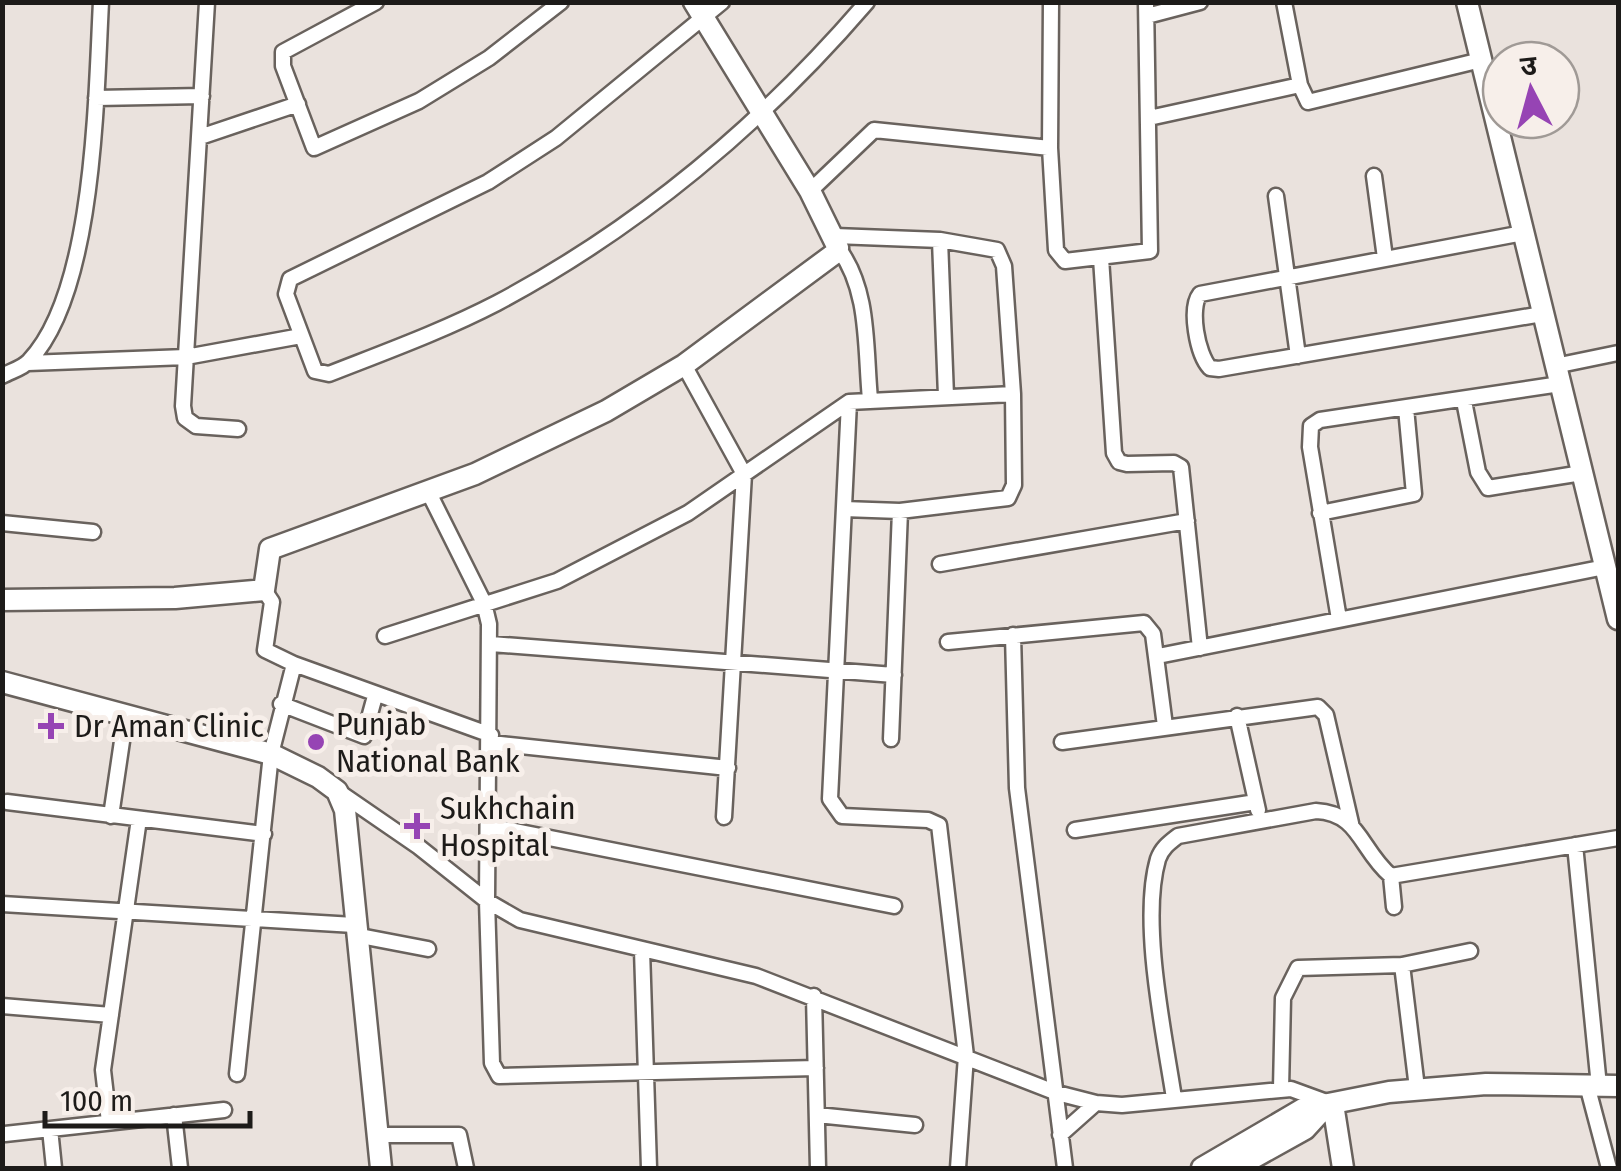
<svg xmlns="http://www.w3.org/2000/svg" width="1621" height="1171" viewBox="0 0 1621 1171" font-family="'Fira Sans Condensed','Noto Sans Devanagari',sans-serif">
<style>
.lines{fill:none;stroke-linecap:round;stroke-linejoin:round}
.street-casing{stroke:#69625d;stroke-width:19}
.secondary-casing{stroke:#69625d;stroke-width:25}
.street{stroke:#fff;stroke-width:14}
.secondary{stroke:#fff;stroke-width:20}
.poi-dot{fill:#9644b4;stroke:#f7efea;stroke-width:4}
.labels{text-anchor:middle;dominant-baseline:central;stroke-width:10;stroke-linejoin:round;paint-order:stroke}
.poi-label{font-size:32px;fill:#1d1b19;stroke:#f7efea;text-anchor:start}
</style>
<rect width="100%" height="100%" fill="#eae2dd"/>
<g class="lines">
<defs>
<path id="street" d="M207,2l-24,404 2,12 11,8 42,3
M376,2l-93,50v14l31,82 105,-47 70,-43 72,-56
M722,2l-166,136 -68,44 -198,97 -4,15 29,77 14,3c56,-22 114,-43 168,-71 141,-75 266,-180 370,-301
M1051,2l-1,146 6,102 9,11 85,-10 -4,-249
M1284,2l16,83 8,17 173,-42
M1147,16l53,-14
M96,98l106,-2
M1149,118l151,-33
M200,137l98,-33
M1374,176l11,82
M810,191l64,-61 176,18
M1276,196l22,160
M1523,233l-323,61c-11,14 -3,60 10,74l9,1 323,-55
M835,236l105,4 57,10 7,16 9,128 1,91 -6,13 -108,13 -56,-2
M940,240l6,156
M838,248c32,42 27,100 32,151
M1101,258l13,195 5,9 8,2 47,-1 7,4 19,181
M28,363l158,-6 115,-21
M684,365l60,109 -20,343
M1555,366l63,-13
M2,376c9,-5 21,-8 27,-15 66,-69 67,-266 72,-359
M1464,401l14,71 10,16 94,-15
M849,402l-19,397 12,17 86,4 11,5 27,231 -8,112
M429,493l55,110 5,21 -2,277 5,162 7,13 317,-8
M1320,513l94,-19 -8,-86
M2,523l91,9
M940,564l247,-43
M264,590l8,12 -7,48 29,14
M1339,619l-29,-172 1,-21 9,-6 240,-36
M1013,635l4,153 48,380
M385,636l172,-55 131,-68 161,-111 164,-8
M948,642l196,-19 9,11 12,92
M491,644l403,31
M1158,656l447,-89
M281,704l83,32 11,-40
M1237,716l21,94
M891,739l9,-228
M1062,742l256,-35 8,8 25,108
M491,743l237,25
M339,792l80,55 68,54 33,19 236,56 301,117 39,10 26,2 169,-16 41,15
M7,802l257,32
M111,816l15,-102
M489,826l405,80
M1075,830l181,-28
M1575,845l24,241
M2,904l352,21
M1394,907l-3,-31 227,-38
M355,935l73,14
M642,950l7,218
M1402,965l15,123
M814,996l4,172
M2,1006l109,9
M237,1074l34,-320 23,-90 197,71
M1587,1085l22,83
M1281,1089l2,-91 15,-30 104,-3 68,-14
M1174,1098c-10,-65 -34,-177 -16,-239 4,-11 11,-16 20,-23l138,-25c44,2 44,39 75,65
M174,1115l6,53
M817,1115l98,10
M109,1122l-6,-52 36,-251
M50,1129l4,39
M5,1134l219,-24
M377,1135h82l7,33
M1060,1135l36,-32"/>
<path id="secondary" d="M1467,2l151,617
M2,600l173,-2 89,-8 6,-41 205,-75 131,-63 78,-46 150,-111 4,-6 -28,-57 -116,-189
M2,682l269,72 47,23 19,14 8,19 36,358
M1333,1104l10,64
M1202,1168l101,-59 86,-17 97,-8 132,2
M1235,1168l70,-39 21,-23"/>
</defs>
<use href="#street" class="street-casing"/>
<use href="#secondary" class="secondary-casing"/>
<use href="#street" class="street"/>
<use href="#secondary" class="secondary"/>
</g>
<g class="poi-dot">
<path d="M46 711h10v10h10v10h-10v10h-10v-10h-10v-10h10z"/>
<circle cx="316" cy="742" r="10"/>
<path d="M412 811h10v10h10v10h-10v10h-10v-10h-10v-10h10z"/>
</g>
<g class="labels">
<g class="poi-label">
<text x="336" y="724">Punjab<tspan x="336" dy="37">National Bank</tspan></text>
<text x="74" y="726">Dr Aman Clinic</text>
<text x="440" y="808">Sukhchain<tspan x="440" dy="37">Hospital</tspan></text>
</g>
</g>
<rect width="1621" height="1171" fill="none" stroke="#1d1b19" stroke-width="10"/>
<g transform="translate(1531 90) rotate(354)"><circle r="48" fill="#f7efea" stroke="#a09a96" stroke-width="2.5"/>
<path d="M0-8L18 38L0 25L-18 38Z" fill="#9644b4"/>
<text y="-15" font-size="28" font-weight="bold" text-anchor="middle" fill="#1d1b19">उ</text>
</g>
<path d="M45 1111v15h205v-15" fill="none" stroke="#1d1b19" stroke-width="5"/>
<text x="60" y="1111" font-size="30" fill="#1d1b19" stroke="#f7efea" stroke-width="8" paint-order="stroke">100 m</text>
</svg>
